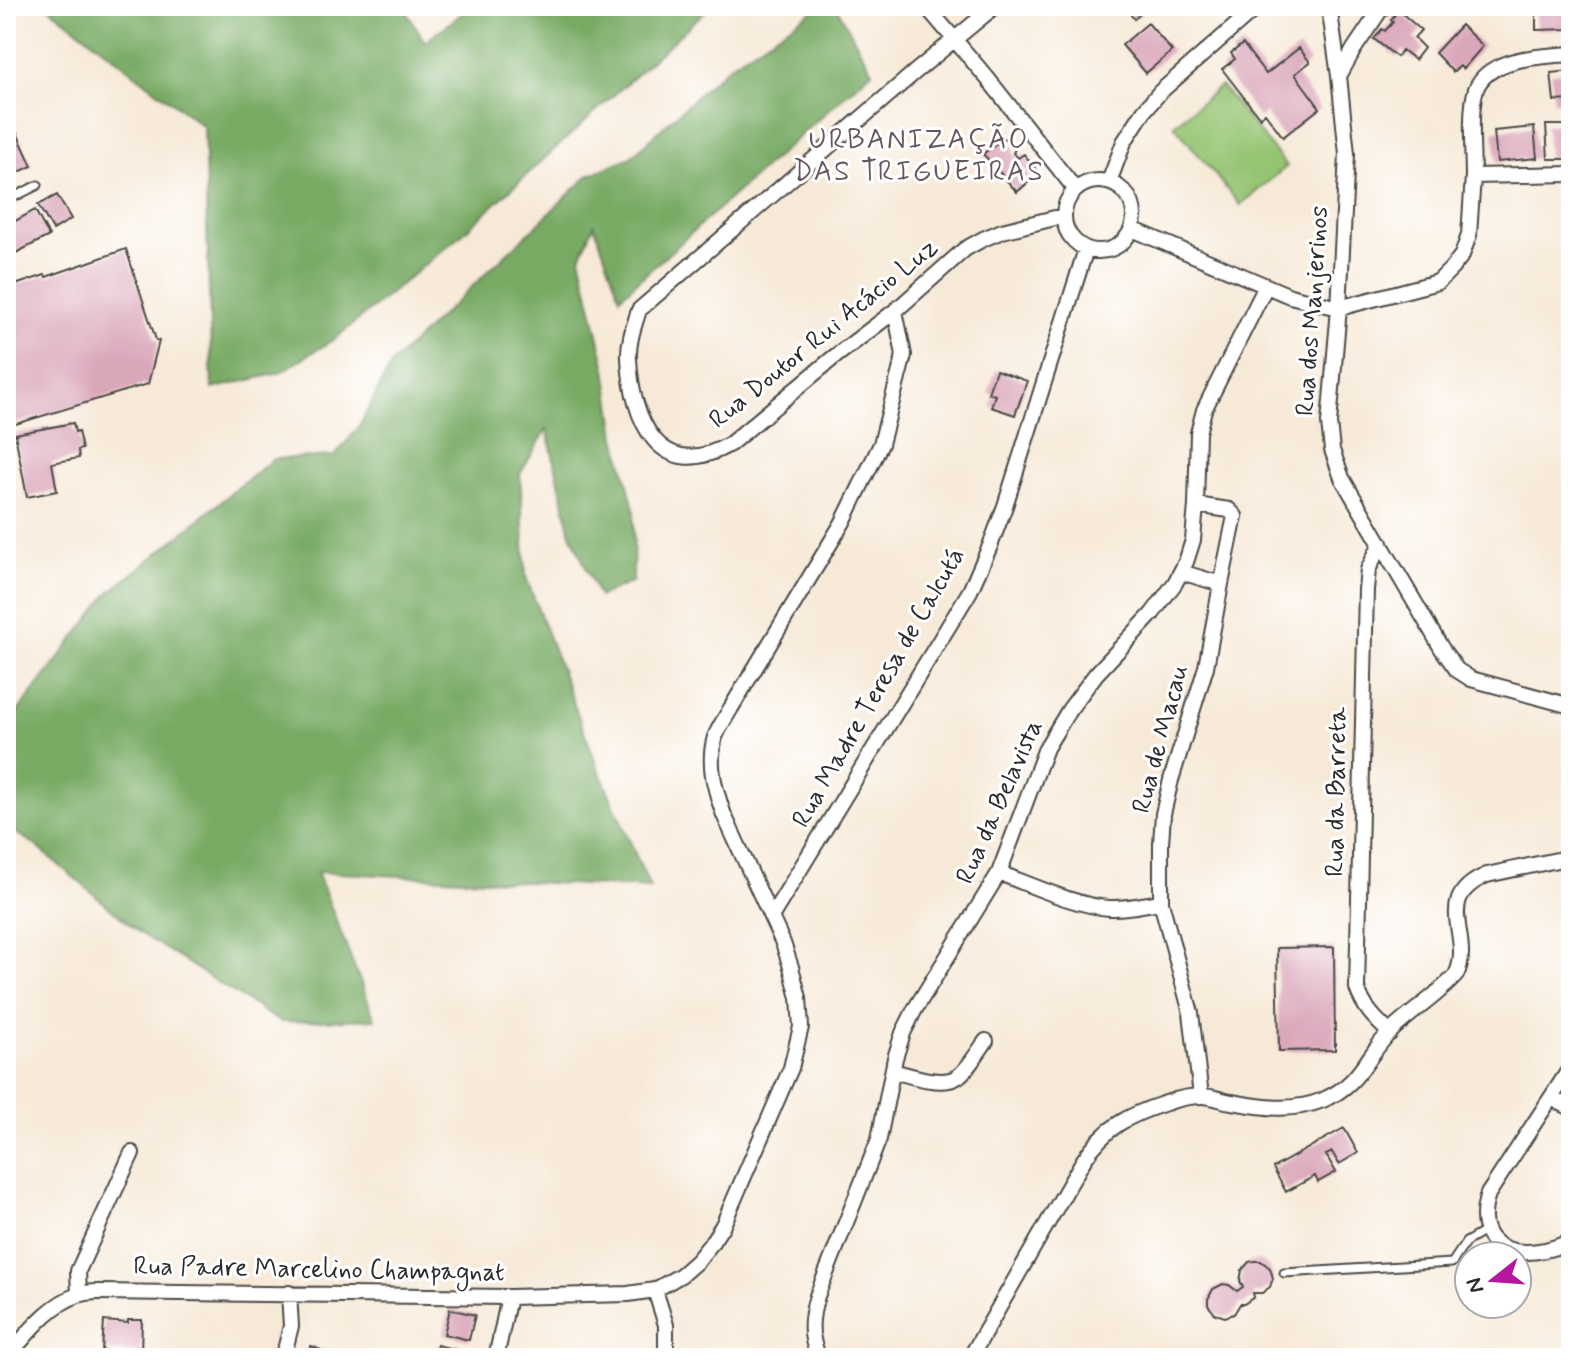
<svg xmlns="http://www.w3.org/2000/svg" width="1577" height="1364" viewBox="0 0 1577 1364" font-family="Mynerve,sans-serif">
<style>
.green{fill:#95c472;stroke:#60784e;stroke-width:2}
.forest{fill:#78aa64;stroke:#526a48;stroke-width:2}
.building{fill:#daa6ba}
.lines{fill:none;stroke-linecap:round;stroke-linejoin:round}
.lane-casing{stroke:#4a4845;stroke-width:11}
.street-casing{stroke:#4a4845;stroke-width:18}
.lane{stroke:#fff;stroke-width:7}
.street{stroke:#fff;stroke-width:14}
.labels{text-anchor:middle;dominant-baseline:central;stroke-width:6;stroke-linejoin:round;paint-order:stroke}
.street-label{font-size:26px;fill:#2b2b2b;stroke:#fff}
.neighbourhood-label{font-size:28px;letter-spacing:2px;fill:#68565d;stroke:#fff}
</style>
<rect width="100%" height="100%" fill="#fff"/>
<filter id="ink" filterUnits="userSpaceOnUse"><feTurbulence type="fractalNoise" baseFrequency=".0125" numOctaves="2"/><feDisplacementMap in="SourceGraphic" scale="16" xChannelSelector="R" yChannelSelector="G"/><feConvolveMatrix kernelMatrix="1 2 1 2 8 2 1 2 1" color-interpolation-filters="sRGB"/></filter>
<filter id="wash" filterUnits="userSpaceOnUse"><feTurbulence type="fractalNoise" baseFrequency=".006" numOctaves="4" result="noise"/><feDisplacementMap in="SourceGraphic" scale="32" xChannelSelector="R" yChannelSelector="G"/><feGaussianBlur stdDeviation="1.8" result="paint"/><feColorMatrix in="noise" values="0 0 0 0 0 0 0 0 0 0 0 0 0 0 0 0 0 1.4 0 .05"/><feComposite in="paint" operator="in"/></filter>
<g filter="url(#wash)">
<rect width="100%" height="100%" fill="#f7e9d7"/>
<path class="green" d="M1221,86l66,80 -47,39 -66,-80z"/>
<path class="forest" d="M47,6h356l22,36 47,-36h239l-250,229 -125,103 -57,35 -67,16 -8,-262z
M820,6h16l36,65 -252,226 -26,-72 -14,32 26,112 10,68 18,72 -1,72 -34,16 -28,-63 -24,-105 -27,45 6,103 72,191 52,120 -333,-16 58,147 -95,3 -140,-89 -106,-89 -28,-17v-104l10,-9 93,-121 164,-134 62,-3 24,-29 33,-64 197,-188 42,-18 98,-91z"/>
<g id="blocks">
<path class="building" d="M1124,6l11,2 2,-2 5,6 -8,7z
M1536,6h35v23l-35,1z
M1398,10l23,20 -7,8 10,10 -9,12 -13,-10 -5,7 -23,-18 8,-10 3,2 8,-9 -2,-2z
M1148,23l24,28 -26,22 -24,-28z
M1461,25l22,21 -20,23 -3,-3 -7,6 -18,-19z
M1243,44l23,30 33,-26 11,14 -15,12 25,34 -37,29 -18,-24 -5,5 -38,-49 13,-10 -4,-6z
M1571,71v29l-17,1 -3,-28z
M1546,125h25v34h-23z
M1534,127l3,31 -40,4 -3,-31z
M16,131l16,35 -26,12v-42z
M1004,138l11,11 -2,4 5,5 6,-4 15,19 -22,19 -34,-38z
M57,195l14,24 -18,11 -15,-25z
M35,210l14,26 -43,22v-32z
M126,249l30,91 3,1 -11,43 -142,43v-139l39,-13 1,2z
M996,370l31,11 -12,34 -24,-8 4,-12 -7,-2z
M73,423l2,9 3,-1 4,18 -4,1 1,8 -27,5 5,28 -30,6 -12,-63z
M1334,947l1,103 -56,1 -2,-103z
M1344,1128l14,25 -19,11 -7,-12 -6,3 10,17 -18,10 -3,-6 -29,16 -13,-24z
M1255,1261h6l9,7 3,10 -3,9 -8,6h-9l1,4 -10,7h-4l-6,10 -9,3 -10,-3 -7,-9v-6l5,-10 10,-5 6,1 8,6 6,-4 -3,-6 2,-11 7,-8z
M450,1309l25,6 -6,25 -25,-6z
M128,1320h14l-1,33 -39,-2 2,-30 24,2z
M437,1345l29,7 -2,6h-30z
M311,1346l28,12h-29l-4,-1z"/>
</g>
</g>
<g filter="url(#ink)">
<use href="#blocks" fill-opacity="0" stroke="#4a4845" stroke-width="2"/>
<g class="lines">
<defs>
<path id="lane" d="M6,201l32,-16
M1284,1273l168,-10 14,-21 21,-12"/>
<path id="street" d="M926,6l62,73 87,110
M995,6l-80,66 -276,238c-5,16 -11,32 -10,49 3,60 30,126 101,85l103,-86 62,-47 70,-62 18,-10 19,-8 61,-15
M1329,6l10,70 8,78 -8,154 -10,115 3,27 10,28 100,171 15,21 14,9 100,27
M1339,76l15,-27 29,-43
M1473,176c0,-23 -4,-65 3,-87 12,-32 67,-33 95,-35
M1064 216a35 35 0 1 1 70 0a35 35 0 1 1-70 0Z
M1109,182l15,-40 20,-31 16,-19 98,-86
M1132,229l158,67 49,12 99,-26 14,-14 10,-13 7,-20 4,-59 98,-2
M1196,505l33,5 6,6 -14,68
M1381,543l-13,27 -2,19 -9,399c6,19 18,31 33,45
M1181,572l40,12 -15,83 -35,113 -8,34 -2,29v59l30,111 10,83
M999,873c30,11 80,34 111,35 17,1 35,-4 51,-6
M771,917l199,-326 20,-45 15,-40 81,-257
M1571,1067l-83,127c-20,62 40,68 83,47
M893,1071c16,4 49,16 64,6 10,-6 22,-27 29,-36
M1551,1098l20,10
M655,1290l11,35v33
M79,1294l-1,-23 54,-118
M6,1358c21,-23 42,-53 72,-63 6,-2 13,-3 19,-3l412,5 119,-3 27,-4 26,-15 16,-14 13,-16 13,-20 68,-157 10,-41 -2,-29 -8,-31 -8,-24 -59,-128c-9,-25 -17,-52 -9,-78 4,-10 11,-20 16,-29l112,-186 38,-78 23,-89 -9,-44
M283,1358l8,-32 -2,-33
M496,1358l13,-61
M819,1358c-10,-22 -9,-39 -2,-62l62,-157 16,-81 8,-25 12,-24 84,-136 47,-125 23,-38 27,-36 56,-60 23,-31 11,-21 7,-22 3,-35 2,-72 6,-23 62,-124
M970,1358l113,-197c22,-34 45,-46 83,-58 11,-4 25,-7 36,-7 8,0 17,3 24,5 34,6 64,12 97,-1 38,-16 42,-43 68,-69 21,-20 46,-35 65,-56 19,-38 -26,-76 31,-100l84,-18"/>
</defs>
<use href="#lane" class="lane-casing"/>
<use href="#street" class="street-casing"/>
<use href="#lane" class="lane"/>
<use href="#street" class="street"/>
</g>
</g>
<g class="labels">
<g class="street-label">
<text transform="translate(1313 311) rotate(-86)">Rua dos Manjerinos</text>
<text transform="translate(824 334) rotate(-39)">Rua Doutor Rui Acácio Luz</text>
<text transform="translate(879 688) rotate(-60)">Rua Madre Teresa de Calcutá</text>
<text transform="translate(1161 739) rotate(-75)">Rua de Macau</text>
<text transform="translate(1337 792) rotate(-89)">Rua da Barreta</text>
<text transform="translate(1000 802) rotate(-66)">Rua da Belavista</text>
<text transform="translate(319 1270) rotate(1)">Rua Padre Marcelino Champagnat</text>
</g>
<g class="neighbourhood-label">
<text x="919" y="140">URBANIZAÇÃO<tspan x="919" dy="32">DAS TRIGUEIRAS</tspan></text>
</g>
</g>
<rect width="1577" height="1364" fill="none" stroke="#fff" stroke-width="32"/>
<g transform="translate(1493 1280) rotate(253)"><circle r="38" fill="#ffffff" stroke="#aaaaaa" stroke-width="2"/>
<path d="M0-6L14 30L0 20L-14 30Z" fill="#b5179e"/>
<text y="-12" font-size="22" font-weight="bold" text-anchor="middle" fill="#2b2b2b">N</text>
</g>
</svg>
